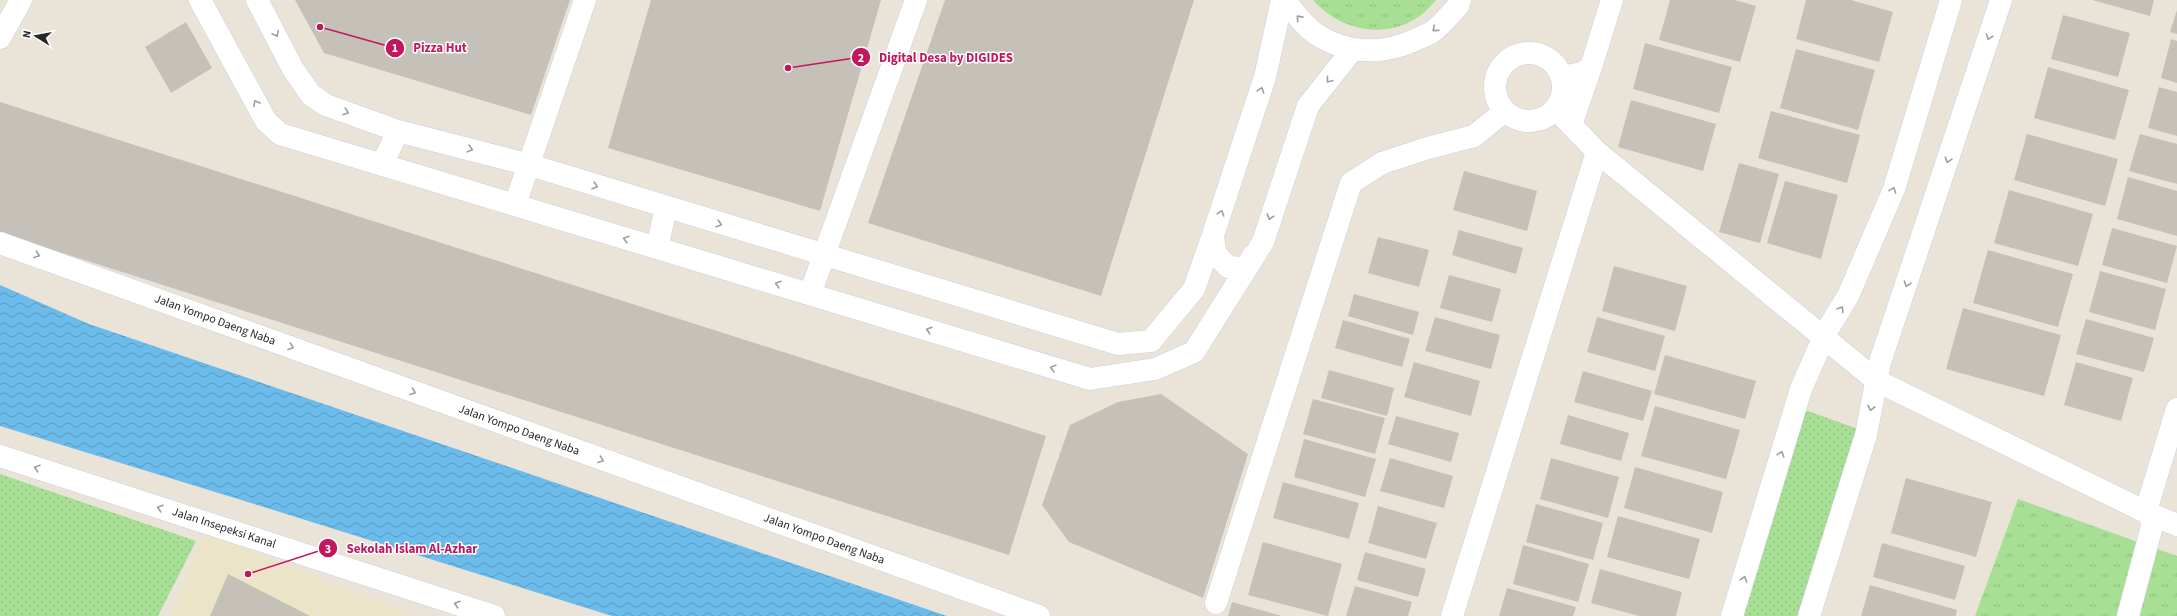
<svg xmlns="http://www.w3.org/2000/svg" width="2177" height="616" viewBox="0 0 2177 616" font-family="'Source Sans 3',sans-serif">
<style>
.education{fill:#ece4c8}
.grass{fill:url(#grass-tufts)}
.park{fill:url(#park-dots)}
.water{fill:url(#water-waves)}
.building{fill:#c5c1b8}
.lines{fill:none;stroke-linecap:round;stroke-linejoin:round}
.minor-casing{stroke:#cecfe0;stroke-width:23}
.minor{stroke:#fff;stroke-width:22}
.oneway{stroke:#9e9e9e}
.labels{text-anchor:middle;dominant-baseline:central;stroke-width:3;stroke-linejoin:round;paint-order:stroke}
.street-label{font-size:12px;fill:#272727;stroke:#fff}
.leader{fill:none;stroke:#c2185b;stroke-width:1.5}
.callout-dot{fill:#c2185b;stroke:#fff;stroke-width:1.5}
.mark-label{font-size:12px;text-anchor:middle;font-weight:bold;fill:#fff}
.callout-label{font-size:13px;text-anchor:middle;font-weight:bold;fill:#c2185b;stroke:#fff;stroke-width:3;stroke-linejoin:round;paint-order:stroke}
</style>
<defs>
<pattern id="grass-tufts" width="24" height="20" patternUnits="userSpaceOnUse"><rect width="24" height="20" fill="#a7e095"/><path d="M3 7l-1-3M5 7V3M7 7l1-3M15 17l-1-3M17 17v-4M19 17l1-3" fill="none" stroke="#90c080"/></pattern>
<pattern id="park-dots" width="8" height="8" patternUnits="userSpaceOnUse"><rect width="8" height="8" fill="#a7e095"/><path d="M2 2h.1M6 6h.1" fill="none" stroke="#90c080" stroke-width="1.8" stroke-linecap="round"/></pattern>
<pattern id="water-waves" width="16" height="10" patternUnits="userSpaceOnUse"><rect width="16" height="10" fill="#6cbceb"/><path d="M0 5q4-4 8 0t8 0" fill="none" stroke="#5999be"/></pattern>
</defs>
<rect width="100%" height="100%" fill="#eae4d8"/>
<path class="education" d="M204,532l209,84h-242z"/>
<path class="grass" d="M1313,0h123c-32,42 -91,37 -123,0z
M2018,499l159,57v60h-202z"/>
<path class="park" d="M1805,410l70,25 -59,181h-82z
M0,474l196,67 -38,75h-158z"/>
<path class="water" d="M0,285l89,39 858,292h-335l-361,-113 -251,-77z"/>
<path class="building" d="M295,0h275l-39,115 -207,-62z
M651,0h230l-61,211 -212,-63z
M945,0h249l-93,296 -233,-73z
M1670,0h65l21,6 -16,56 -81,-22z
M1806,0h45l42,12 -14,50 -83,-23z
M2092,0h62l-4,16z
M2177,10v24l-7,-2z
M2063,15l67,18 -12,44 -67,-18z
M186,22l26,46 -41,25 -26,-46z
M2171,39l6,2v42l-16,-5z
M1645,43l87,24 -13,46 -86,-24z
M1796,49l79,21 -17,60 -78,-22z
M2048,67l81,23 -14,50 -81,-22z
M2159,87l18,5v44l-29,-8z
M1631,100l85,24 -13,47 -85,-24z
M0,102l1046,334 -37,119 -1009,-322z
M1771,111l89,24 -13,48 -89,-25z
M2027,134l91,25 -13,47 -91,-26z
M2140,134l37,10v40l-48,-13z
M1739,163l40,11 -19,69 -41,-11z
M1464,171l73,20 -10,40 -74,-21z
M2128,177l49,14v45l-60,-17z
M1785,181l53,14 -17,64 -54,-16z
M2009,190l84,24 -15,52 -84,-23z
M2112,228l65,18 -10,37 -65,-18z
M1459,230l64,18 -7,26 -64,-19z
M1378,237l51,13 -10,37 -51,-14z
M1988,250l85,24 -15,53 -85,-24z
M1614,266l73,20 -12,45 -73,-20z
M2100,271l66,18 -11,41 -66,-18z
M1449,275l52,14 -9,33 -52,-14z
M1354,294l65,18 -6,23 -65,-19z
M1963,308l98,27 -17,61 -98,-27z
M1435,317l65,18 -9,34 -66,-18z
M1597,317l68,19 -10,35 -68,-19z
M2086,319l68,19 -10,34 -68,-18z
M1343,320l67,19 -8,28 -67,-19z
M1665,355l91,26 -11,38 -91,-25z
M1414,362l66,19 -9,35 -67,-19z
M2076,362l57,16 -12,43 -57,-16z
M1329,370l65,18 -7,28 -66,-18z
M1583,371l69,20 -9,30 -69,-19z
M1161,394l87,60 -45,144 -134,-56 -27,-37 28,-80 48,-23z
M1313,399l72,19 -10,36 -72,-20z
M1655,406l85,24 -14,49 -85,-23z
M1568,415l61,18 -8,28 -61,-17z
M1396,416l63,17 -8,29 -63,-18z
M1304,439l72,20 -11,38 -71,-20z
M1390,458l63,18 -9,32 -64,-17z
M1551,458l68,19 -11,41 -68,-19z
M1635,467l88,25 -11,41 -88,-25z
M1906,478l86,24 -16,55 -85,-24z
M1283,482l76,21 -10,36 -76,-21z
M1536,504l67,19 -10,37 -67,-18z
M1378,506l59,17 -11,36 -58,-16z
M1618,516l82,23 -11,40 -82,-22z
M1263,542l79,22 -14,52 -80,-21z
M1882,543l83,23 -10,34 -82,-23z
M1523,545l66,19 -11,38 -65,-18z
M1365,552l61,17 -8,28 -61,-17z
M1600,569l82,23 -6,24h-37l-48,-13z
M228,574l82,42h-100z
M1870,585l87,25 -1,6h-95z
M1355,586l57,16 -4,14h-62z
M1507,588l69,19 -3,9h-74z
M1232,602l50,14h-54z"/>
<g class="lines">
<defs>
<path id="minor" d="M200,0l66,121 14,13 810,245 65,-10 39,-17 69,-110 45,-136 45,-57
M257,0l36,69 18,26 15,10 72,26 132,34 588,179 33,-3 43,-52 19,-54
M1285,0c9,13 18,25 31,34 30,20 67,21 99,6 6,-3 12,-5 17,-8 10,-7 18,-18 26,-26l2,-6
M0,38l21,-38
M1495 87a34 34 0 1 1 68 0a34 34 0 1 1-68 0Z
M1561,77l21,-4 9,-6 21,-67
M1556,109l41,43 280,229 273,133 27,11
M1571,125l20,-58
M382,165l16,-34
M515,205l70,-205
M0,243l1039,373
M657,248l9,-40
M1253,256l-7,12 -18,-1 -13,-14 -2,-18 52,-158 17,-77
M810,294l106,-294
M0,456l494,160
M1216,603l135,-420 31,-20 46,-15 46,-12 31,-25
M1452,616l145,-464
M1732,616l69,-227 25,-57 22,-36 46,-107 57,-189
M1809,616l57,-181 14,-73 121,-362
M2128,616l24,-90 -4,-22 29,-95"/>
</defs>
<use href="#minor" class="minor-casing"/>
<use href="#minor" class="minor"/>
</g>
<defs><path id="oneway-chevron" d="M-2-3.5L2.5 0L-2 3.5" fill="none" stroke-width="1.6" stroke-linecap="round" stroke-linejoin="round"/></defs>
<g class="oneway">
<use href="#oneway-chevron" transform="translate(1299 18) rotate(-132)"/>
<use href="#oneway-chevron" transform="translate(1435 29) rotate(139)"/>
<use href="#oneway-chevron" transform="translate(276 34) rotate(63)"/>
<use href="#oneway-chevron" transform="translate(1989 37) rotate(108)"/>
<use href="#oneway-chevron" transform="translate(1329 80) rotate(128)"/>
<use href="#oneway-chevron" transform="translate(1261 90) rotate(-72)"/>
<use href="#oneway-chevron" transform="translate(256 103) rotate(-119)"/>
<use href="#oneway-chevron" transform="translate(346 112) rotate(19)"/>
<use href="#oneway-chevron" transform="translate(470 149) rotate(15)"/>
<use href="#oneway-chevron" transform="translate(1948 160) rotate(108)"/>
<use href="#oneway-chevron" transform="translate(595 186) rotate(18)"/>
<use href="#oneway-chevron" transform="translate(1893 190) rotate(-70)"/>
<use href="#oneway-chevron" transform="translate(1221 213) rotate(-72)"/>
<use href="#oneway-chevron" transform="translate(1270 217) rotate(107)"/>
<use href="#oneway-chevron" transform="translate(719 224) rotate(17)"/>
<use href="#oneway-chevron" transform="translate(626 239) rotate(-163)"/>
<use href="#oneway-chevron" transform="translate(37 255) rotate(20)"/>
<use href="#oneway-chevron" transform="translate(778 284) rotate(-163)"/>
<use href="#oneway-chevron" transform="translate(1907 284) rotate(108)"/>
<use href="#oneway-chevron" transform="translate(1841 309) rotate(-58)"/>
<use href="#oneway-chevron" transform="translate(929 330) rotate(-163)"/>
<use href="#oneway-chevron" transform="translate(291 347) rotate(20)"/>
<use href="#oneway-chevron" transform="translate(1053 368) rotate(-163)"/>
<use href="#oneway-chevron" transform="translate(413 392) rotate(20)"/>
<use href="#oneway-chevron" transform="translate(1871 408) rotate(102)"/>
<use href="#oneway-chevron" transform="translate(1781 454) rotate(-73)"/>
<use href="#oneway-chevron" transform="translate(601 460) rotate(20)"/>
<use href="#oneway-chevron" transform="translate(37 468) rotate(-162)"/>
<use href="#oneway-chevron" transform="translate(160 508) rotate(-162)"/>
<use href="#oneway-chevron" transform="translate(1744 579) rotate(-73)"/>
<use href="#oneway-chevron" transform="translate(457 604) rotate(-162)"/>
</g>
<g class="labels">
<g class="street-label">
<text transform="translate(215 320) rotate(20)">Jalan Yompo Daeng Naba</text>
<text transform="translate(519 430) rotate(20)">Jalan Yompo Daeng Naba</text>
<text transform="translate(224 528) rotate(18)">Jalan Insepeksi Kanal</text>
<text transform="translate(824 539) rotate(20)">Jalan Yompo Daeng Naba</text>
</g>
</g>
<path class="leader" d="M320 27L395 48M788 68L861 57M248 574L328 548"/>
<g class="callout-dot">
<circle cx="320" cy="27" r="4"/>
<circle cx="788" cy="68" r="4"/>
<circle cx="248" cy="574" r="4"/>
<circle cx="395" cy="48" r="10"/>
<circle cx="861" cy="57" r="10"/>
<circle cx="328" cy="548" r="10"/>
</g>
<g class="mark-label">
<text x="395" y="52">1</text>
<text x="861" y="62">2</text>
<text x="328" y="553">3</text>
</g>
<g class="callout-label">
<text x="440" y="52">Pizza Hut</text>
<text x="946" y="62">Digital Desa by DIGIDES</text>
<text x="412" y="553">Sekolah Islam Al-Azhar</text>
</g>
<g transform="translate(36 36) rotate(281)" stroke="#ffffff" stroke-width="3" paint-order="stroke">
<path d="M0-3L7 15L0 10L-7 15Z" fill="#272727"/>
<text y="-6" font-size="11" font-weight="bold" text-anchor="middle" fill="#272727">N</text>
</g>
</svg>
